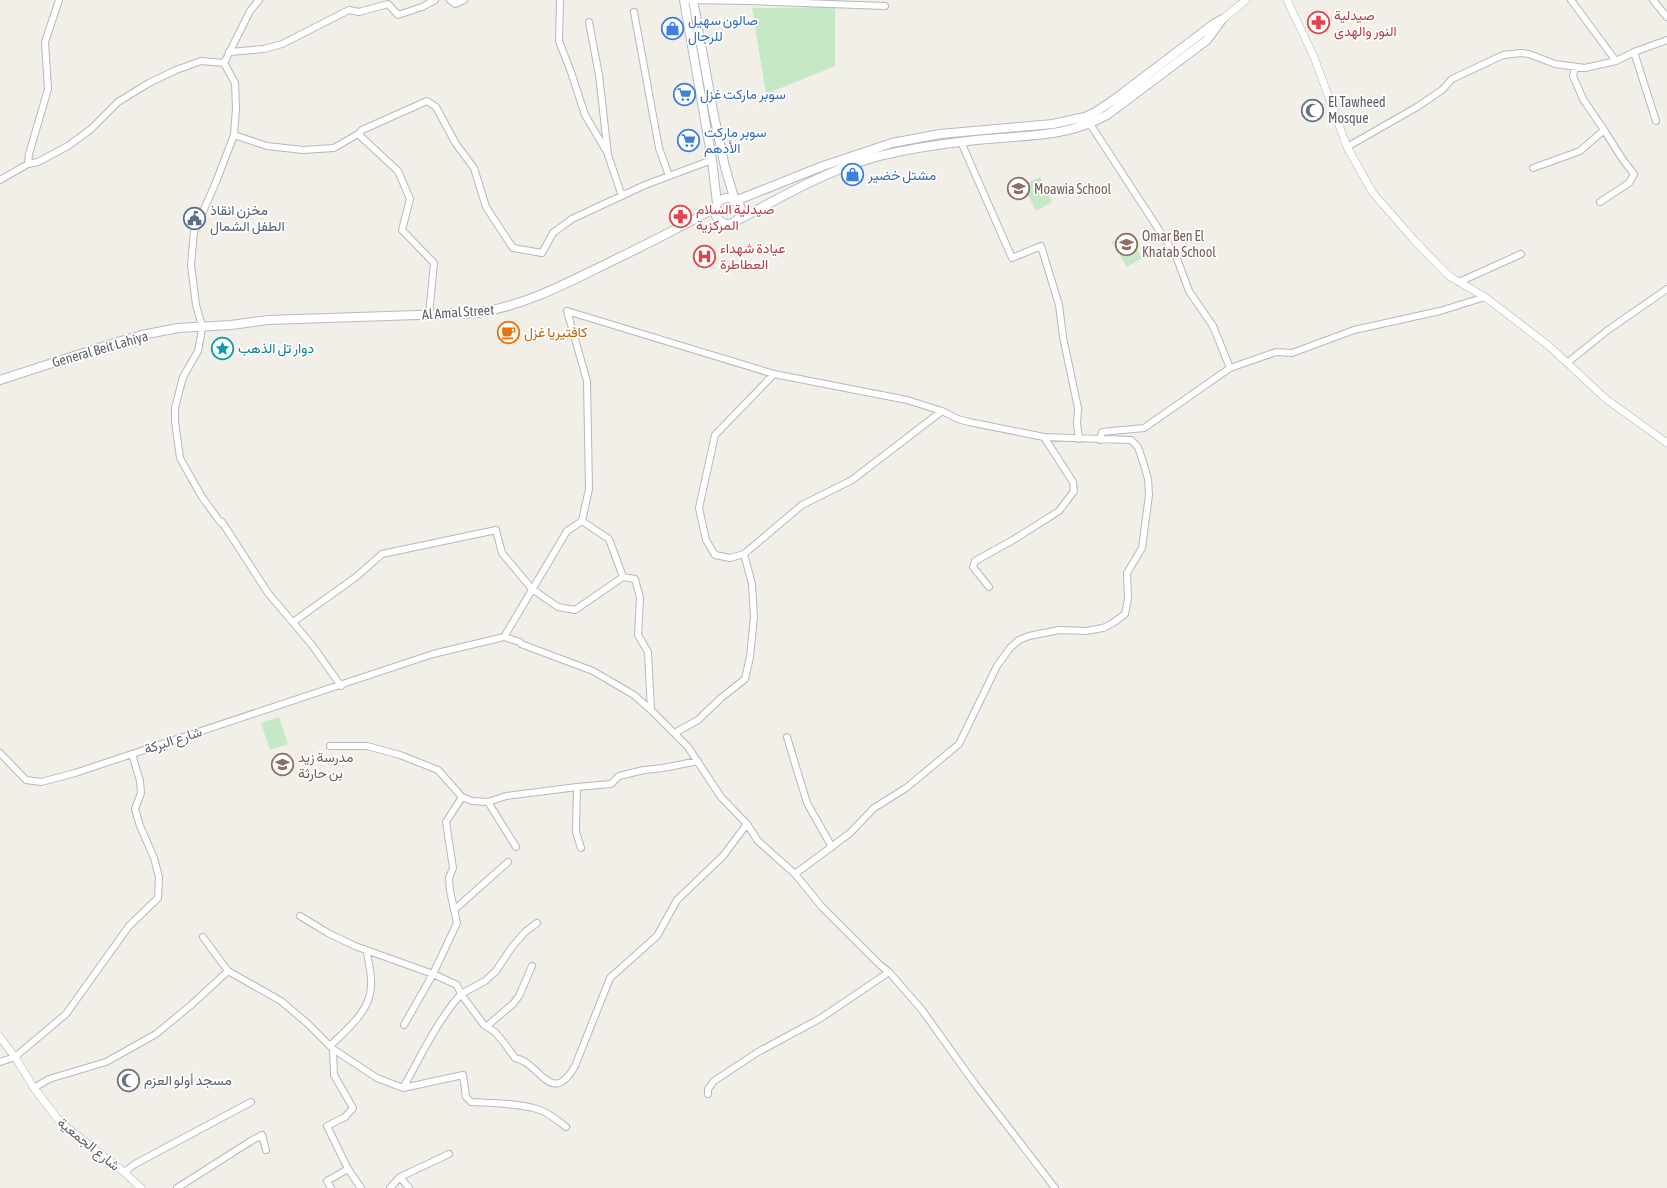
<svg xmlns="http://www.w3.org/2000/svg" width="1667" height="1188" viewBox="0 0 1667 1188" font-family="'Asap Condensed',Vazirmatn,sans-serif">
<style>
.green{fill:#c5e8c5}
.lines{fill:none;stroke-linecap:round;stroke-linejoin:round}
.minor-casing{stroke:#b5b8bc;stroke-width:8}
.tertiary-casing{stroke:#b5b8bc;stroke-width:8}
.secondary-casing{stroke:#b6babf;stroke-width:10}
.minor{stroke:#fff;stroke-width:6}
.tertiary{stroke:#fff;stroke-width:7}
.secondary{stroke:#fff;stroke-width:8}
.labels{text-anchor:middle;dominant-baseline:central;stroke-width:3.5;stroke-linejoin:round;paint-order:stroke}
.health-label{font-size:14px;fill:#be3a42;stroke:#fff;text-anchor:start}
.shop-label{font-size:14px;fill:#366cbe;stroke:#fff;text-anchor:start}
.worship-label{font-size:14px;fill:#5b616d;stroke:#fff;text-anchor:start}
.education-label{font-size:14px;fill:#785e54;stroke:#fff;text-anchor:start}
.service-label{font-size:14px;fill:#4e5e75;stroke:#fff;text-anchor:start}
.street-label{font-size:14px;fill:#5f6368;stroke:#fff}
.food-label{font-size:14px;fill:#c56008;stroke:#fff;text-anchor:start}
.culture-label{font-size:14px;fill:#0d838f;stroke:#fff;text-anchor:start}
</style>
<rect width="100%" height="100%" fill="#f1efe8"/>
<path class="green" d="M835,7v59l-69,28 -14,-86z
M1040,177l12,25 -16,9 -13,-26z
M1126,233l16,25 -15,9 -15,-25z
M279,717l9,27 -18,6 -9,-27z"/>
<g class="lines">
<defs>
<path id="minor" d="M450,0l5,4 9,-4
M560,0l-1,41 12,31 14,43 22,37
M684,0l65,1 136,5
M1571,0l45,61
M1653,0l14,17
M634,12l25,136 10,28
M589,22l10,53 9,80 14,41
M229,52l35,-3 18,-5 67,-34 10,2 29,-8 10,11 24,-8 13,-7
M1634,52l22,69
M224,63l26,-52 9,-11
M1090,124l86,132 13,35 24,35 17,42
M358,134l4,-4 65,-29 9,6 20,37 18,24 12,39 27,41 29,5 11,-20 19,-14 73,-34 67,-25
M234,135l33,11 36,4 31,-2 24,-14 40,37 12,28 -8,31 32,33 -5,52
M961,142l51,116 29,-12 18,59 4,32 15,71 -1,16 2,15
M1347,147l70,-40 25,-17 10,-11 51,-24 18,-2 8,1 26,10 30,4 31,-7 18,-9 33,-12
M28,164l1,-10 19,-65 -3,-47 14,-42
M1533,168l47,-17 24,-21 -21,-31 -10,-23 2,-9
M0,180l28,-16 10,-2 30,-16 23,-17 27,-27 31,-19 27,-13 25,-9 23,2 11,20 1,25 -2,27 -18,47 -22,50 -3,33 5,40 6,21 -1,9 -3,16 -15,26 -8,31v13l5,37 22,39 19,26 1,-1 46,71 44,52 29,41
M1600,202l29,-19 5,-9 -11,-14 -19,-30
M1459,282l62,-28
M567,311l207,63 133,26 35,11 16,8 11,3 75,15 87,3 7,7 6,18 4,14 1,16 -7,53 -15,25 1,26 -3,15 -12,9 -10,5 -17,3 -27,-1 -30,6 -10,4 -9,8 -13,18 -38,78 -53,44 -32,20 -24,25 -55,41
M1567,363l41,-33 59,-41
M774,374l-59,61 -16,73 7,32 9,15 15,3 14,-4 58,-49 50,-25 90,-69
M1100,440l2,-8 42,-4 86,-60 46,-16 16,1 62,-23 86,-19 45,-14
M582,521l27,18 14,38 12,2 5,19 -2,37 10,17 3,58
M989,587l-16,-20 2,-6 38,-21 46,-29 15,-20 -1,-9 -29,-45
M293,622l63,-45 26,-23 114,-24 6,23 30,36 26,18 17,3 48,-33
M504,637l63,-106 15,-10 7,-32 -2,-108 -20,-70
M676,735l2,-4 20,-11 23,-22 24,-19 5,-22 4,-40 -2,-33 -8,-30
M787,737l20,66 25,44
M330,746h37l33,9 38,15 24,27 10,4 16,1 18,-6 71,-9 -1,45 5,16
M0,753l26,27 15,2 34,-9 358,-119 71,-17 16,5 1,2 72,27 41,24 17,15 37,37 33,50 26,27 11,17 37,33 27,33 58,58 9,7 33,38 53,74 80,104
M577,787l34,-3 8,-8 25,-6 19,-2 35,-7
M488,802l28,45
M454,910l54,-48
M300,916l28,17 27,13 78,28 24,-51 -7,-32 -1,-13 4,-10 -7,-46 16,-25
M537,923l-12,9 -13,15 -16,24 -11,10 -24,13 23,31 11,7 10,12 10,14c25,4 36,50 60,8l35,-88 47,-42 20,-36 46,-44 24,-32
M203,937l25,34 53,30 26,22 26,26 44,29 26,10 60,-13 3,22 5,5c21,1 45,1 66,7 11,3 20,11 29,18
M487,1026l26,-22 6,-8 13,-30
M330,1046c17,-17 41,-35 41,-61 1,-11 -3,-23 -4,-34
M333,1049l1,26 19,33 -8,9 -18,9 21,43 13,19
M0,1062l15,-5 51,-43 63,-88 29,-28 1,-21 -5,-19 -14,-32 -5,-17 6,-16 -1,-12 -8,-27
M34,1088l15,-9 57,-17 50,-28 34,-28 38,-35
M403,1088c18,-32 34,-67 58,-94l-4,-9 -24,-11 -29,51
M708,1094v-5l6,-8 44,-29 63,-34 68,-46
M124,1172l11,-8 116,-62
M400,1177l49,-23
M177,1188l74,-47 11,-6 4,15
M331,1188l-4,-7 21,-12
M390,1188l10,-11 9,11"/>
<path id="tertiary" d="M1287,0l27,57 33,90 26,46 41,47 35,36 36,21 21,16 43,33 57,53 61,44
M1224,18l22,-18
M0,1037l15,20 19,31 26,34 64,50 17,16"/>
<path id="secondary" d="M684,0l28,160 5,43
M693,0l20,111 12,56 10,34 88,-35 69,-23 48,-9 113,-10 32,-7 12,-6 18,-12 100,-76 8,-4
M715 211a13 13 0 1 1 26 0a13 13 0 1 1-26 0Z
M738,220c51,-27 101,-57 159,-68 29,-6 60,-10 90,-13 44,-4 80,-2 120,-24l100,-75 14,-19
M0,380l114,-37 28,-8 36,-7 53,-3 37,-5 209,-7c50,-8 90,-30 135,-52 35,-17 69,-34 103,-53"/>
</defs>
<use href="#minor" class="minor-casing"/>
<use href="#tertiary" class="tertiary-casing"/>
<use href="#secondary" class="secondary-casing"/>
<use href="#minor" class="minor"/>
<use href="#tertiary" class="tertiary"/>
<use href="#secondary" class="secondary"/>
</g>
<defs>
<symbol id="pharmacy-ring" viewBox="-11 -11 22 22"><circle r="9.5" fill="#fff" stroke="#e0444e" stroke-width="1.5"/><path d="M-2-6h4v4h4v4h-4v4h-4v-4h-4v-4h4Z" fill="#e0444e"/></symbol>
<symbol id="shop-ring" viewBox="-11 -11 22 22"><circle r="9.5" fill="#fff" stroke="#3f7fe0" stroke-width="1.5"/><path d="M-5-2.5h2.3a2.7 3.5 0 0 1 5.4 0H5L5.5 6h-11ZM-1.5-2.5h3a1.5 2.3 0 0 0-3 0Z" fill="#3f7fe0"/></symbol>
<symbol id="supermarket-ring" viewBox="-11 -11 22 22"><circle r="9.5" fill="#fff" stroke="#3f7fe0" stroke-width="1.5"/><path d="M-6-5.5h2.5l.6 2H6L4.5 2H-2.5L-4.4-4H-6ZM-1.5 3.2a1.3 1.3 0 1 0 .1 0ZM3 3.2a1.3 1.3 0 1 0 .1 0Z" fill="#3f7fe0"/></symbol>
<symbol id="mosque-ring" viewBox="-11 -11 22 22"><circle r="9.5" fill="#fff" stroke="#6b7280" stroke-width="1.5"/><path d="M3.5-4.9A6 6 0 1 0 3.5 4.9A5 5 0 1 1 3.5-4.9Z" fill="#6b7280"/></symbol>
<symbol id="school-ring" viewBox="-11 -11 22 22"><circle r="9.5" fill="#fff" stroke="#8d6e63" stroke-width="1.5"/><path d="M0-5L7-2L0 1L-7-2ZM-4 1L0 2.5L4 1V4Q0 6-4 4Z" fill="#8d6e63"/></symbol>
<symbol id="civic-ring" viewBox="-11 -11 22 22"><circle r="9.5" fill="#fff" stroke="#5c6f8a" stroke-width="1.5"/><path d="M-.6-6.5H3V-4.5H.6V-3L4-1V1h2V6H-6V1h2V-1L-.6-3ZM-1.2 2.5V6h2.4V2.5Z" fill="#5c6f8a"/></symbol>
<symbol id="hospital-ring" viewBox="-11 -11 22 22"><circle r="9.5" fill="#fff" stroke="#e0444e" stroke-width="1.5"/><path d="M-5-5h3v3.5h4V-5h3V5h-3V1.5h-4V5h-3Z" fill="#e0444e"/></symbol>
<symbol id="cafe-ring" viewBox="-11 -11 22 22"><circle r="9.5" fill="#fff" stroke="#e8710a" stroke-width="1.5"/><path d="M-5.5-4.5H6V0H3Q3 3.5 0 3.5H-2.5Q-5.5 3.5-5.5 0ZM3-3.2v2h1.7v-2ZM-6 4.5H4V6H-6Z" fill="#e8710a"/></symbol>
<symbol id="sight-ring" viewBox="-11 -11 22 22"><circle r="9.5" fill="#fff" stroke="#0f9aa8" stroke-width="1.5"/><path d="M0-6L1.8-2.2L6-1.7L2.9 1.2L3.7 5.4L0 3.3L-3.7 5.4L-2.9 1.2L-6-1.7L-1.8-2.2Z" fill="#0f9aa8"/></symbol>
</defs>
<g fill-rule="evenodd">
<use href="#pharmacy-ring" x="1306" y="10" width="25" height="25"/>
<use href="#shop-ring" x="660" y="16" width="25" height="25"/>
<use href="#supermarket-ring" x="672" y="82" width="25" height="25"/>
<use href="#mosque-ring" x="1300" y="98" width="25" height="25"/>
<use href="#supermarket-ring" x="676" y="128" width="25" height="25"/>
<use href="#shop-ring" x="840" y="162" width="25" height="25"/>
<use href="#school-ring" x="1006" y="176" width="25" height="25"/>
<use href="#pharmacy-ring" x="668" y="204" width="25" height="25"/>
<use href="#civic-ring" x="182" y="206" width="25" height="25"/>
<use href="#school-ring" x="1114" y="232" width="25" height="25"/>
<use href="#hospital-ring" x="692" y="244" width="25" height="25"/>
<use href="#cafe-ring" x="496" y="320" width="25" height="25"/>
<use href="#sight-ring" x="210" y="336" width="25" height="25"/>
<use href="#school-ring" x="270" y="752" width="25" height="25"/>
<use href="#mosque-ring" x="116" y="1068" width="25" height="25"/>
</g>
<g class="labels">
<g class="health-label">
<text x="1334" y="15">صيدلية<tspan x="1334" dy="16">النور والهدى</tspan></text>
<text x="696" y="209">صيدلية السلام<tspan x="696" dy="16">المركزية</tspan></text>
<text x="720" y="248">عيادة شهداء<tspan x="720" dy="16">العطاطرة</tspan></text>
</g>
<g class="shop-label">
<text x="688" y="20">صالون سهيل<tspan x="688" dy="16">للرجال</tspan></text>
<text x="700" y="94">سوبر ماركت غزل</text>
<text x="704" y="132">سوبر ماركت<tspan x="704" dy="16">الأدهم</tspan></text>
<text x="868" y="175">مشتل خضير</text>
</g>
<g class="worship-label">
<text x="1328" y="102">El Tawheed<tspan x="1328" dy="16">Mosque</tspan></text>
<text x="144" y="1080">مسجد أولو العزم</text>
</g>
<g class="education-label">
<text x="1034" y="189">Moawia School</text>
<text x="1142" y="236">Omar Ben El<tspan x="1142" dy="16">Khatab School</tspan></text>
<text x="298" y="757">مدرسة زيد<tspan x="298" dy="16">بن حارثة</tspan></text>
</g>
<g class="service-label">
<text x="210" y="210">مخزن انقاذ<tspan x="210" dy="16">الطفل الشمال</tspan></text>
</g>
<g class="street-label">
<text transform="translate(458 312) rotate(-4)">Al Amal Street</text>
<text transform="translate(100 349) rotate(-16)">General Beit Lahiya</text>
<text transform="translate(173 740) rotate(-18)">شارع البركة</text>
<text transform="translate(89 1144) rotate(39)">شارع الجمعية</text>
</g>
<g class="food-label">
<text x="524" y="332">كافتيريا غزل</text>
</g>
<g class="culture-label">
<text x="238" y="348">دوار تل الذهب</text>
</g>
</g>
</svg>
